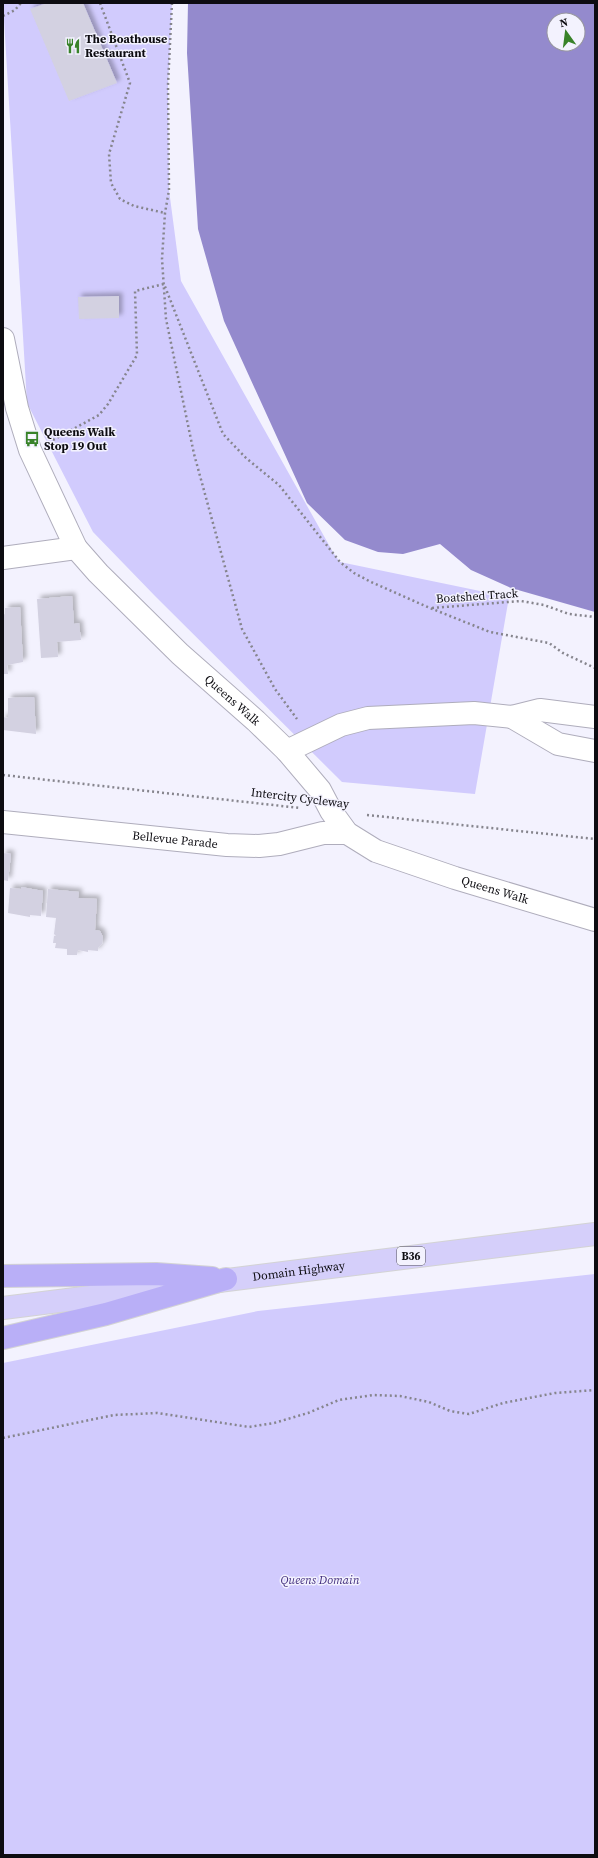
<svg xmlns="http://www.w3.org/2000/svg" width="598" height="1858" viewBox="0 0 598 1858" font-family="'Source Serif 4',serif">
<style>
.green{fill:#d1cbfd}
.water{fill:#948acd;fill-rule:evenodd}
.building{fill:#d3d1e1;filter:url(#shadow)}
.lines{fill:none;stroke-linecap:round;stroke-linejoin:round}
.minor-casing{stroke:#afadbc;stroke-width:24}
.major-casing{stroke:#d3d3d4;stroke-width:24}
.highway-casing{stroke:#d3d3d4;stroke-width:24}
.path{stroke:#86858d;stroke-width:2.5;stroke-dasharray:2 3;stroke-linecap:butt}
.minor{stroke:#fff;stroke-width:22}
.major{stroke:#d5cffa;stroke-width:22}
.highway{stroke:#b9aff7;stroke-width:22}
.labels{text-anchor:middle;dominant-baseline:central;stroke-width:3;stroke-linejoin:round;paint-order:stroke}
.shield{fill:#f3f2fe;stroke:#525158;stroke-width:1}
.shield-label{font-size:11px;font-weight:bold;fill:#0d0c11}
.poi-label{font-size:12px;font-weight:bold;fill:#0d0c11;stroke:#f3f2fe;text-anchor:start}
.street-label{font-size:12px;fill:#0d0c11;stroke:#f3f2fe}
.park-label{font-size:12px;font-style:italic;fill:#432f7f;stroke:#f3f2fe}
</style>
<defs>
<filter id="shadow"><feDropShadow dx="3.5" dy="-3.5" stdDeviation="2" flood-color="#0004"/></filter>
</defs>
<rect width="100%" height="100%" fill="#f3f2fe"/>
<path class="green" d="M3,3h169l-4,82 1,105 12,91 153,273 6,8 169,35 -34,197 -133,-12 -186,-185 -63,-65 -66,-129z
M595,1274v581h-592v-492l255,-52z"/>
<path class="water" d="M188,3h407v609l-84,-24 -40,-18 -31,-26 -37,10 -25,-2 -33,-12 -38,-37 -83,-182 -26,-92 -11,-176zM554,20h24v24h-24z"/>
<path class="building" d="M47,3h36l34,80 -48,18 -39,-92z
M119,296v22l-40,1 -1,-22z
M72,596l2,28 5,-1 2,17 -24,2 1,15 -17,1 -4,-59z
M20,607l3,55 -16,3 1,9h-5v-59l2,-1v-6z
M34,697l2,37 -33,-4v-13l5,1v-20z
M3,853l8,1 -3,27 -5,-1z
M21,887l22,4 -2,25 -11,-1v2l-22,-4 2,-25 11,1z
M48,889l31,3 -1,6 19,1 -2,31 5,1 3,6 -1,7 -4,4v3l-10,-1v2l-10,-2 -1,5h-10v-6l-12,-1 1,-5h-3l1,-7h2l-2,-2 2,-16 -10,-1z"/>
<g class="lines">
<defs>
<g id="minor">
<path id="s1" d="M3,339l14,69 13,42 46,98 22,25 82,81 76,67 31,30 33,39 11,21 16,22 29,18 79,27 140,42"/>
<path d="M3,558l73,-10"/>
<path d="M512,717l46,27 37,7"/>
<path d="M287,751l54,-26 27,-7 106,-5 38,4 28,-7 55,7"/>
<path id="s2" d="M3,822l224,23 32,1 20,-2 44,-11h24"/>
</g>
<g id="major">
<path id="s3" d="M3,1308l592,-74"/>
</g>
<path id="highway" d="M3,1276l153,-2 56,4
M3,1338l103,-24 120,-35"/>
</defs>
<use href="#minor" class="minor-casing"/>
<use href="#major" class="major-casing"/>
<use href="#highway" class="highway-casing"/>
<path class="path" d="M100,3l30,80 -21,71 2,29 9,16 14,7 31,7
M172,3l-4,82 1,105 -4,23 -3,46 4,60 28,135 48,175 33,60 22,30
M3,16l12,-6 6,-7
M53,440l46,-25 9,-11 29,-49 -2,-64 29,-7 59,150 23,24 33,27 61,77 14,11 17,9 59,26 60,24 59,11 14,10 32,15
M432,608l89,-7 23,4 25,9 26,3
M3,775l297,33
M367,815l228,24
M3,1438l111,-23 43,-2 92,14 25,-4 34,-10 31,-13 34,-5 27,1 29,6 21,9 19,3 34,-11 52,-10 40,-3"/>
<use href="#minor" class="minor"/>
<use href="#major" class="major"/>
<use href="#highway" class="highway"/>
</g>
<defs>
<symbol id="restaurant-bare" viewBox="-9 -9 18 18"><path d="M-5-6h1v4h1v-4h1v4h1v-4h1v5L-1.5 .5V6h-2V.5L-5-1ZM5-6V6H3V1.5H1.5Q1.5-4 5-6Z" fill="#388229" stroke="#f3f2fe" stroke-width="2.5" paint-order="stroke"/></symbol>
<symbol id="bus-bare" viewBox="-9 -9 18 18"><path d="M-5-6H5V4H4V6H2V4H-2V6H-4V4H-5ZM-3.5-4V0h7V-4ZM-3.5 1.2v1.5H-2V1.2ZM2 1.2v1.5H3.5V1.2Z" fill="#388229" stroke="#f3f2fe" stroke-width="2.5" paint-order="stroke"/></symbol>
</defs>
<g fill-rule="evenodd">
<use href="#restaurant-bare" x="62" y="35" width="22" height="22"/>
<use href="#bus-bare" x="21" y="428" width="22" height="22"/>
</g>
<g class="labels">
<rect class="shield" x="397" y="1247" width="28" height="18" rx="3"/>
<g class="shield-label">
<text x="411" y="1256">B36</text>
</g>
<g class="poi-label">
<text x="85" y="39">The Boathouse<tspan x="85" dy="14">Restaurant</tspan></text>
<text x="44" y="432">Queens Walk<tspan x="44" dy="14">Stop 19 Out</tspan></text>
</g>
<g class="street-label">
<text transform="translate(477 596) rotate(-4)">Boatshed Track</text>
<text stroke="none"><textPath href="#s1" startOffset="441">Queens Walk</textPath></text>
<text transform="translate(300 798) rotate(7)">Intercity Cycleway</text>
<text stroke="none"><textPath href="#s2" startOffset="173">Bellevue Parade</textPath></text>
<text stroke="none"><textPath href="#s1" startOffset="777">Queens Walk</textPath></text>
<text stroke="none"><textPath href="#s3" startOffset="298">Domain Highway</textPath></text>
</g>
<g class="park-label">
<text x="320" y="1580">Queens Domain</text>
</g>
</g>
<rect width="598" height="1858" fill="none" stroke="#0d0c11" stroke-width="8"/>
<g transform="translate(566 32) rotate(346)"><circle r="19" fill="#f3f2fe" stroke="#97969f"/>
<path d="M0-3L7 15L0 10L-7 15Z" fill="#388229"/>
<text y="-6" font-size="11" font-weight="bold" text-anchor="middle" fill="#0d0c11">N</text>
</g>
</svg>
